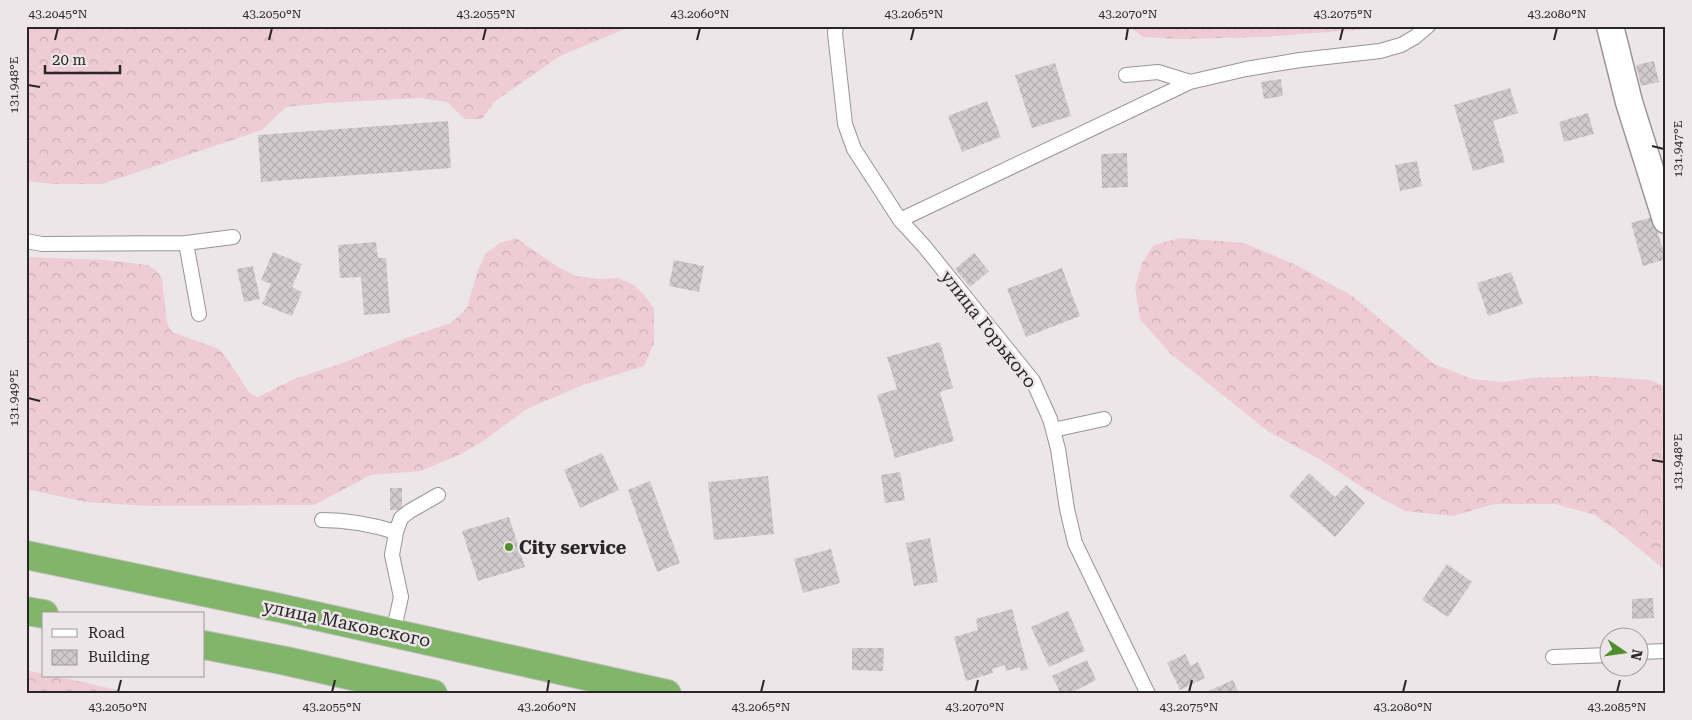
<svg xmlns="http://www.w3.org/2000/svg" width="1692" height="720" viewBox="0 0 1692 720" font-family="'Roboto Serif',serif">
<style>
.forest{fill:url(#forest-crowns)}
.building{fill:url(#building-cross-hatch)}
.lines{fill:none;stroke-linecap:round;stroke-linejoin:round}
.lane-casing{stroke:#999495;stroke-width:16}
.street-casing{stroke:#999495;stroke-width:29}
.highway-casing{stroke:#c3c2c2;stroke-width:30}
.lane{stroke:#fff;stroke-width:14}
.street{stroke:#fff;stroke-width:26}
.highway{stroke:#81b56a;stroke-width:28}
.ticks{fill:none;stroke:#282626;stroke-width:2}
.poi-dot{fill:#508f2f;stroke:#ece6e8;stroke-width:2}
.labels{text-anchor:middle;dominant-baseline:central;stroke-width:5;stroke-linejoin:round;paint-order:stroke}
.street-label{font-size:18px;fill:#282626;stroke:#ece6e8}
.poi-label{font-size:18px;font-weight:bold;fill:#282626;stroke:#ece6e8;text-anchor:start}
.neatline{fill:none;stroke:#282626;stroke-width:2}
.ticks-label{font-size:12px;text-anchor:middle;fill:#282626}
</style>
<defs>
<pattern id="forest-crowns" width="20" height="18" patternUnits="userSpaceOnUse" patternTransform="scale(1.25)"><rect width="20" height="18" fill="#eecbd5"/><path d="M2 6a3 3 0 1 1 6 0M12 15a3 3 0 1 1 6 0" fill="none" stroke="#ccaeb7"/></pattern>
<pattern id="building-cross-hatch" width="8" height="8" patternUnits="userSpaceOnUse" patternTransform="scale(1.25)"><rect width="8" height="8" fill="#d1cbcd"/><path d="M0 0l8 8M0 8l8-8" fill="none" stroke="#b3aeb0"/></pattern>
</defs>
<rect width="100%" height="100%" fill="#ece6e8"/>
<path class="forest" d="M26,26h606l-72,30 -66,46 -12,17h-17l-18,-17 -27,-4 -94,5 -40,4 -24,23 -160,54h-49l-27,-3z
M1129,26h254l-16,3 -103,8 -86,2 -35,-2z
M516,238l42,29 18,9 23,3 19,-1 16,7 11,11 9,13v34l-10,23 -64,20 -55,24 -39,29 -25,15 -40,17 -50,4 -57,30 -165,1 -63,-4 -60,-13v-232l79,3 42,5 10,6 5,8 5,44 5,9 47,17 9,11 22,34 8,3 36,-18 46,-15 66,-26 45,-15 16,-15 10,-35 9,-20 14,-10z
M1180,238l64,5 50,21 57,31 83,69 38,15 31,3 31,-4 60,-2 56,4 16,7v184l-43,-36 -28,-20 -40,-11h-61l-41,12 -48,-5 -37,-20 -47,-31 -52,-28 -99,-79 -30,-34 -5,-32 7,-24 12,-18z
M26,670l18,4v2h12l78,18h-108z"/>
<path class="building" d="M1654,61l5,21 -18,4 -5,-21z
M1055,63l16,53 -39,12 -17,-53z
M1281,79l2,17 -19,3 -3,-17z
M1510,88l8,25 -25,8 12,41 -32,9 -19,-66z
M987,101l14,36 -39,15 -14,-36z
M1588,113l6,21 -30,8 -5,-20z
M448,121l3,47 -190,14 -3,-47z
M1127,153l1,34 -26,1 -1,-34z
M1417,161l5,25 -22,5 -5,-26z
M1653,217l13,42 -23,7 -12,-43z
M376,242l2,16h8l4,55 -26,2 -3,-38 -21,1 -2,-33z
M273,252l29,12 -10,23 10,5 -10,24 -30,-12 9,-20 -10,-4z
M974,253l15,18 -19,16 -15,-18z
M674,260l30,6 -5,26 -30,-6z
M253,266l7,33 -16,3 -7,-33z
M1062,268l18,48 -54,21 -19,-48z
M1511,272l12,32 -35,12 -11,-33z
M940,342l13,46 -13,4 14,49 -59,17 -18,-63 20,-6 -10,-32z
M602,453l17,37 -39,18 -16,-38z
M900,472l5,28 -20,3 -4,-28z
M1309,473l26,24 11,-12 19,18 -30,34 -46,-41z
M768,476l6,58 -60,6 -6,-58z
M650,481l30,82 -23,9 -29,-82z
M390,488h12v22h-12z
M509,517l16,50 -47,14 -16,-50z
M930,538l8,44 -24,4 -8,-43z
M831,549l9,34 -37,10 -9,-34z
M1447,564l25,18 -24,35 -26,-17z
M1653,598l1,20 -22,1v-20z
M1012,609l16,60 -7,2 -1,-4 -14,4 -1,-6 -13,4 1,4 -27,8 -12,-44 24,-7 -2,-11z
M1068,611l17,40 -36,16 -18,-40z
M852,648h32l-1,23 -31,-1z
M1185,654l6,12 7,-4 7,16 -25,12 -13,-27z
M1087,660l9,20 -27,14h-8l-9,-18z
M1233,680l6,14h-37z"/>
<g class="lines">
<defs>
<path id="lane" d="M836,26l-1,7 10,91 9,25 46,71 24,26 109,135 17,38 3,11 5,19 9,60 8,34 73,151
M1126,75l32,-3 32,10
M900,220l290,-138 56,-13 54,-9 80,-9 21,-6 14,-8 13,-11
M26,241l16,3 144,-1 47,-6
M186,243l13,71
M1053,430l51,-11
M322,520c27,0 48,4 74,12
M393,633l8,-36 -9,-42 4,-23 5,-14 9,-7 28,-16
M1640,652l26,-1
M1553,657l57,-2"/>
<path id="street" d="M1610,26l19,76 37,118"/>
<path id="highway" d="M26,555l254,53 387,86
M26,611l18,3
M204,645l82,16 147,33"/>
</defs>
<use href="#lane" class="lane-casing"/>
<use href="#street" class="street-casing"/>
<use href="#highway" class="highway-casing"/>
<use href="#lane" class="lane"/>
<use href="#street" class="street"/>
<use href="#highway" class="highway"/>
</g>
<path class="ticks" d="M55,40l3,-12M269,40l3,-12M483,40l3,-12M697,40l3,-12M911,40l3,-12M1126,40l2,-12M1340,40l3,-12M1554,40l3,-12M28,85l12,2M1652,146l12,3M28,398l12,3M1652,460l12,2M118,692l3,-12M332,692l3,-12M547,692l2,-12M761,692l3,-12M975,692l3,-12M1189,692l3,-12M1403,692l3,-12M1617,692l3,-12"/>
<circle class="poi-dot" cx="509" cy="547" r="5"/>
<g class="labels">
<g class="street-label">
<text transform="translate(989 329) rotate(52)">улица Горького</text>
<text transform="translate(347 623) rotate(12)">улица Маковского</text>
</g>
<g class="poi-label">
<text x="519" y="547">City service</text>
</g>
</g>
<rect width="1692" height="720" fill="none" stroke="#ece6e8" stroke-width="55"/>
<rect x="42" y="612" width="162" height="65" fill="#ece6e8" stroke="#9e999a"/>
<rect x="52" y="629" width="25" height="8" fill="#ffffff" stroke="#9e999a"/>
<text x="88" y="638" font-size="15" fill="#282626">Road</text>
<rect x="52" y="650" width="25" height="15" fill="url(#building-cross-hatch)" stroke="#9e999a"/>
<text x="88" y="662" font-size="15" fill="#282626">Building</text>
<g transform="translate(1624 652) rotate(103)"><circle r="24" fill="#ece6e8" stroke="#9e999a"/>
<path d="M0-4L9 19L0 12L-9 19Z" fill="#508f2f"/>
<text y="-8" font-size="14" font-weight="bold" text-anchor="middle" fill="#282626">N</text>
</g>
<path d="M45 65v8h75v-8" fill="none" stroke="#282626" stroke-width="2.5"/>
<text x="52" y="65" font-size="15" fill="#282626" stroke="#ece6e8" stroke-width="4" paint-order="stroke">20 m</text>
<rect x="28" y="28" width="1636" height="664" class="neatline"/>
<g class="ticks-label">
<text x="58" y="18">43.2045°N</text>
<text x="272" y="18">43.2050°N</text>
<text x="486" y="18">43.2055°N</text>
<text x="700" y="18">43.2060°N</text>
<text x="914" y="18">43.2065°N</text>
<text x="1128" y="18">43.2070°N</text>
<text x="1343" y="18">43.2075°N</text>
<text x="1557" y="18">43.2080°N</text>
<text transform="translate(14 85) rotate(-90)" y="4">131.948°E</text>
<text transform="translate(1678 149) rotate(-90)" y="4">131.947°E</text>
<text transform="translate(14 398) rotate(-90)" y="4">131.949°E</text>
<text transform="translate(1678 462) rotate(-90)" y="4">131.948°E</text>
<text x="118" y="711">43.2050°N</text>
<text x="332" y="711">43.2055°N</text>
<text x="547" y="711">43.2060°N</text>
<text x="761" y="711">43.2065°N</text>
<text x="975" y="711">43.2070°N</text>
<text x="1189" y="711">43.2075°N</text>
<text x="1403" y="711">43.2080°N</text>
<text x="1617" y="711">43.2085°N</text>
</g>
</svg>
